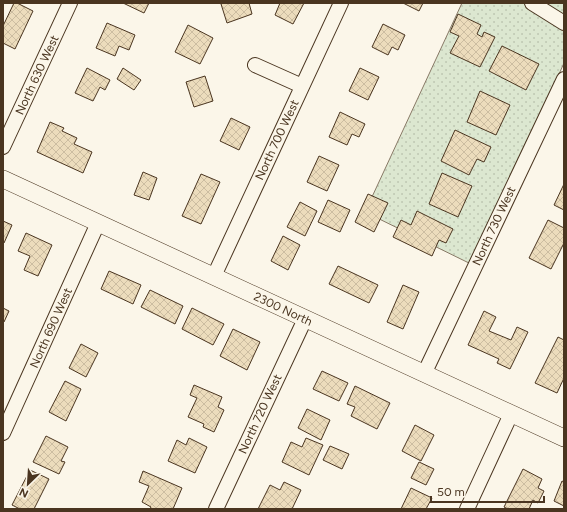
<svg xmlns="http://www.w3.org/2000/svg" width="567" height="512" viewBox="0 0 567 512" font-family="Figtree,sans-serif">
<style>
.grass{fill:url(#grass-dots);stroke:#887966}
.building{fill:url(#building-cross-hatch);stroke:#4a3520}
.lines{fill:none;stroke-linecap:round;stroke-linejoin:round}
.minor-casing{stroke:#4a3520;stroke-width:16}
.tertiary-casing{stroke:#4a3520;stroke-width:18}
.minor{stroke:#fbf6e9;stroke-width:14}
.tertiary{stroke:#fbf6e9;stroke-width:17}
.labels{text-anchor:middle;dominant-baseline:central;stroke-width:3;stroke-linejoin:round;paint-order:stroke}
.street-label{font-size:12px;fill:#4a3520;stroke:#fbf6e9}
</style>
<defs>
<pattern id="grass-dots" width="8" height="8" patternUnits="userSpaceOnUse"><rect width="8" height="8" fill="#dce7d0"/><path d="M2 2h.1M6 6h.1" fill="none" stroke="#bec7b2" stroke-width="1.8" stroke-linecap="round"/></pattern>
<pattern id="building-cross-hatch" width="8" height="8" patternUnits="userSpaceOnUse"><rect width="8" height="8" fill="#ecdcbc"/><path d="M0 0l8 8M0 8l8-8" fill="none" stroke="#ccbda1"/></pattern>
</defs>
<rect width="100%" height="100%" fill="#fbf6e9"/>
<path class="grass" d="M462,3h102v60l-91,202 -108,-53z"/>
<path class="building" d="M14,3h3l16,8 -18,38 -12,-6v-17z
M123,3h26l-5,10z
M224,3h25l3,11 -25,9 -6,-19z
M280,3h24l-11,21 -18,-9z
M403,3h20l-4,8z
M458,14l23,11 -4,9 5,3 2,-5 11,5 -15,30 -30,-14 9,-17 -9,-4z
M107,23l28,12 -6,15 -10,-4 -4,10 -19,-8z
M383,24l22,11 -7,15 -6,-3 -4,8 -16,-8z
M188,25l25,13 -13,26 -25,-12z
M502,46l37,18 -13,26 -37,-19z
M87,68l23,12 -5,10 -5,-3 -7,14 -18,-8z
M123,68l18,12 -7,10 -17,-11z
M360,68l19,9 -11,23 -19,-9z
M205,76l8,25 -19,6 -8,-25z
M480,91l30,14 -14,30 -29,-13z
M340,112l25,12 -6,13 -7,-3 -5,11 -18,-8z
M231,118l19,9 -11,23 -19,-9z
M50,122l14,6 -2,3 15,7 -3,6 18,8 -9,21 -46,-21z
M455,130l36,17 -7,15 -7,-3 -8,16 -28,-14z
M319,156l20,9 -12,26 -20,-9z
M143,172l14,6 -8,22 -15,-5z
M442,173l30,13 -14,31 -29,-13z
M201,174l19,8 -19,42 -19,-8z
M564,184v26l-10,-5z
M368,194l20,9 -14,29 -19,-10z
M328,200l22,10 -10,22 -22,-10z
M300,202l17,9 -12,25 -18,-9z
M417,211l36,18 -7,14 -7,-3 -7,16 -39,-19 8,-17 10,5z
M548,220l16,8v15l-13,26 -22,-11z
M3,221l9,4 -8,18h-1z
M26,233l26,12 -14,31 -14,-6 6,-14 -12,-5z
M283,236l17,9 -12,25 -17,-9z
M338,266l40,19 -9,18 -40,-19z
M109,271l32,14 -8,19 -32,-15z
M403,285l16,7 -16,37 -16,-7z
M150,290l33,16 -8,18 -34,-17z
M3,308l6,3 -5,11 -1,-1z
M192,308l32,16 -11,21 -31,-16z
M484,311l12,6 -7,14 22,9 6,-13 11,5 -18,37 -13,-6 2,-4 -31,-14z
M233,329l27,13 -13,28 -27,-14z
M558,337l6,3v38l-7,15 -22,-10z
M81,344l17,9 -12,24 -17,-9z
M322,371l26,12 -9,18 -26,-12z
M65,381l16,8 -15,32 -17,-9z
M194,385l28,12 -4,10 6,3 -10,22 -11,-5 1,-3 -16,-7 9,-19 -7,-3z
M355,386l35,17 -13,26 -26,-13 4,-9 -8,-3z
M307,409l23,11 -9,20 -23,-12z
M415,425l19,10 -13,26 -19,-10z
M46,436l22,11 -7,14 4,1 -6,12 -26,-12z
M189,438l18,9 -12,26 -27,-12 9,-21 9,5z
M306,438l17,7 -14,30 -27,-13 9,-20 11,5z
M330,446l19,8 -7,15 -19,-9z
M419,462l15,7 -8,16 -15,-7z
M523,469l19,10 -4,9 6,3 -6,12 -5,-3 -4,9h-21l-4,-2z
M30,470l19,9 -15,30h-14l-8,-4z
M143,471l39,17 -9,21h-23l1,-2 -9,-5 7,-16 -10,-4z
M562,481l2,1v24l-10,-5z
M284,482l17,8 -9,19h-34l12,-24 10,5z
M411,488l21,10 -6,11h-25z"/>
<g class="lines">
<defs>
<path id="minor" d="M532,3l32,20
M255,65l47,21
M3,147l67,-144
M214,276l127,-273
M424,374l140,-295
M3,433l95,-210
M216,509l89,-190
M467,509l44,-95"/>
<path id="tertiary" d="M3,179l561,259"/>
</defs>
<use href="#minor" class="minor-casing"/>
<use href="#tertiary" class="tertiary-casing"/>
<use href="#minor" class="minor"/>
<use href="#tertiary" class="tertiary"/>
</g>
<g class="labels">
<g class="street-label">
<text transform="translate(37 75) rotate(-65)">North 630 West</text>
<text transform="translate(277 140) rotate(-65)">North 700 West</text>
<text transform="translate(494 226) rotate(-65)">North 730 West</text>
<text transform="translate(283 309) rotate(25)">2300 North</text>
<text transform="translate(51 328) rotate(-66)">North 690 West</text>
<text transform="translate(260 414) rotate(-65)">North 720 West</text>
</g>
</g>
<rect width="567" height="512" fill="none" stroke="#4a3520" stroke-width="8"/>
<g transform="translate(28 484) rotate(205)" stroke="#fbf6e9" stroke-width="3" paint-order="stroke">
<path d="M0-3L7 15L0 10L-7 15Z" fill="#4a3520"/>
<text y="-6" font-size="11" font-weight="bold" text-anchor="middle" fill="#4a3520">N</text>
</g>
<path d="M431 496v6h113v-6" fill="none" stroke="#4a3520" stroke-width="2"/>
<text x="437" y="496" font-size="12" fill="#4a3520" stroke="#fbf6e9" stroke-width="3" paint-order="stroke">50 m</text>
</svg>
